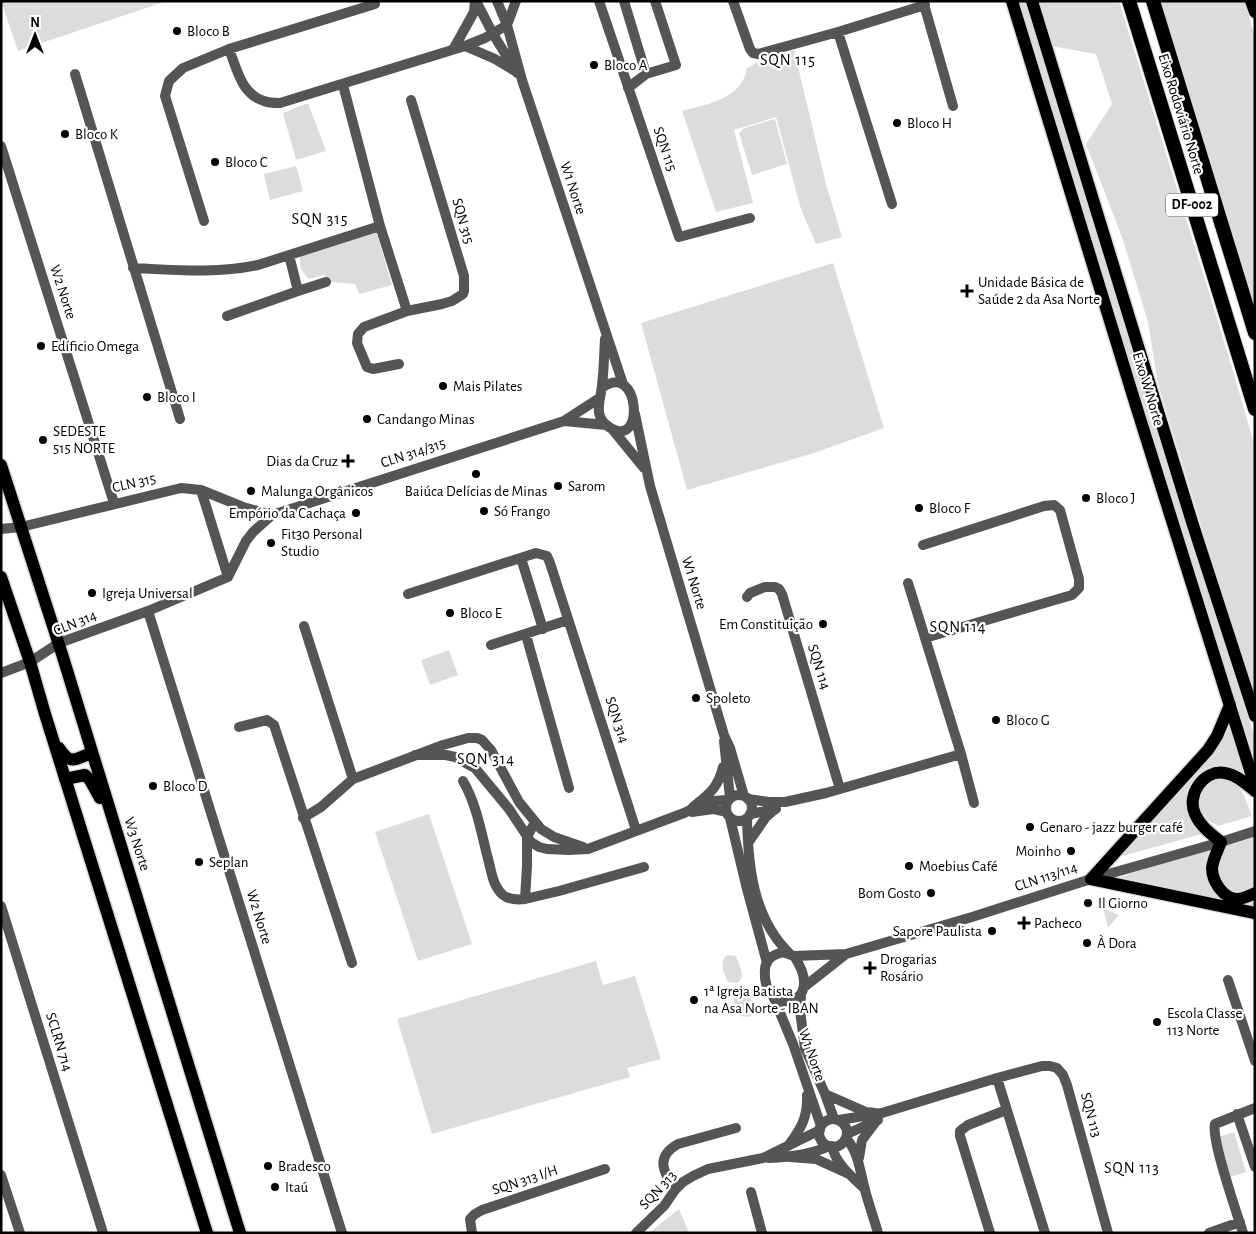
<svg xmlns="http://www.w3.org/2000/svg" width="1256" height="1234" viewBox="0 0 1256 1234" font-family="'Alegreya Sans',sans-serif">
<style>
.green{fill:#dcdcdc}
.lines{fill:none;stroke-linecap:round;stroke-linejoin:round}
.primary-casing{stroke:#dbdbdb;stroke-width:15}
.trunk-casing{stroke:#dbdbdb;stroke-width:16}
.minor{stroke:#555;stroke-width:10}
.tertiary{stroke:#555;stroke-width:10}
.primary{stroke:#000;stroke-width:12}
.trunk{stroke:#000;stroke-width:14}
.poi-dot{fill:#000;stroke:#fff;stroke-width:2}
.labels{text-anchor:middle;dominant-baseline:central;stroke-width:4.5;stroke-linejoin:round;paint-order:stroke}
.shield{fill:#fff;stroke:#4c4c4c;stroke-width:1}
.shield-label{font-size:14px;font-weight:bold;fill:#000}
.poi-label{font-size:15px;fill:#000;stroke:#fff;text-anchor:start}
.street-label{font-size:15px;fill:#000;stroke:#fff}
.neighbourhood-label{font-size:16px;letter-spacing:1px;fill:#000;stroke:#fff}
</style>
<rect width="100%" height="100%" fill="#fff"/>
<path class="green" d="M1,1h166l-149,50z
M1016,1h9l35,112 15,43 117,386 63,197v30z
M1038,1h81l112,363 24,83v253l-97,-316 -10,-62 -25,-82 -37,-96 26,-40 -16,-50 -45,-8z
M1159,1h85l11,35v271z
M794,50l32,134 16,53 -26,7 -15,-35 -25,-92 -42,13 19,73 -37,9 -34,-101c26,-7 60,-12 65,-43l13,-7z
M308,103l18,48 -30,9 -13,-47z
M775,119l12,45 -35,11 -13,-42 5,-5z
M296,166l7,25 -33,9 -6,-26z
M376,231l16,54 -33,9 -4,-10 -24,-2 -7,-7 -15,4c-8,-7 -11,-15 -8,-26z
M833,263l51,165 -70,25 -127,37 -46,-167z
M449,650l9,25 -28,10 -9,-25z
M1227,720l19,60c-9,-4 -23,-13 -33,-13 -20,1 -31,33 -23,49 3,6 10,12 15,17l-93,26z
M1217,778c25,1 27,18 35,38l-34,10 -19,-11 -3,-12 9,-20z
M429,814l43,130 -54,17 -43,-129z
M1255,834v50c-12,14 -27,6 -38,-4l-1,-18 6,-14z
M1210,848c-8,20 -1,27 9,45l36,4v12l-138,-31z
M1103,908l16,7 -11,13z
M727,955l9,1c3,9 11,21 1,27l-9,-1c-4,-9 -10,-19 -1,-27z
M596,961l7,24 32,-9 26,83 -34,9 3,9 -198,57 -35,-115z
M738,989l9,1c3,9 11,20 2,27l-10,-1c-3,-10 -10,-20 -1,-27z
M1234,1132l12,40 -16,5 -12,-40z
M679,1209l10,24h-40z"/>
<g class="lines">
<defs>
<path id="primary" d="M1012,1l121,395 122,390
M1032,1l160,521 63,194
M1251,1l4,11
M1,465l61,189 178,579
M1,577l29,85 15,52 162,519
M59,748c12,18 15,11 33,5
M65,779l20,-4 5,5 10,18
M1255,791c-9,-7 -18,-16 -30,-18 -21,-4 -39,22 -30,41 5,12 16,20 26,28 -3,8 -8,17 -9,26 0,12 10,30 25,31 6,0 12,-3 18,-6
M1091,879l117,-129 9,-14 13,-31
M1091,879l164,34"/>
<path id="trunk" d="M1129,1l126,408
M1153,1l102,332"/>
</defs>
<use href="#primary" class="primary-casing"/>
<use href="#trunk" class="trunk-casing"/>
<path class="minor" d="M599,1l80,236 71,-19
M624,1l22,73
M733,1l17,48 3,4 5,1 80,-22 87,-27
M923,1l30,105
M838,32l54,172
M229,49c8,20 12,45 35,52 5,2 11,2 16,2l185,-57 20,-8 22,-13
M75,74l105,345
M343,85l37,141 27,85
M628,88l18,-14 30,-9 -21,-64
M204,221l-39,-125 4,-15 14,-13 46,-19 146,-45
M289,255l9,36 28,-9
M133,268c42,2 84,6 125,-3l122,-39
M227,316l71,-25
M399,364l-26,5 -6,-2 -10,-24 1,-9 6,-7 43,-16 35,-7 10,-3 11,-7 1,-3v-15l-53,-176
M923,545l121,-39 10,-1 6,5 19,69v9l-7,7 -147,43
M521,558l22,71
M908,583l53,171 13,49
M408,594l128,-41 11,3 3,7 86,267
M747,597l3,-4 15,-6h10l4,2 3,5 58,195
M304,626l49,153
M526,635l43,153
M491,645l77,-25
M239,727l28,-7 7,5 78,238
M415,755h31l9,2 20,11 34,41 22,33 8,5 8,2 22,1 19,-1 96,-36 18,-9 10,-3 16,-1
M463,781c13,22 18,50 24,74 4,13 5,31 16,40 6,5 14,5 22,4l2,-33v-29l8,-15
M748,799l21,3h16l41,-9 135,-39
M692,812l21,-3 13,3
M750,814l26,-5
M303,818l18,-11 32,-28 90,-34 25,-7h9l5,2 9,10 28,52 22,27 13,8 29,10
M525,899l34,-8 85,-24
M1228,980l27,81
M997,1078l48,155
M1237,1114l18,53
M839,1120l43,-7 115,-35 45,-12h8l7,2 6,7 4,10 41,148
M847,1134l31,-14
M769,1158c20,-1 42,-3 60,-12
M1,1175l19,58
M675,1190c-12,-18 -20,-33 3,-46l58,-16
M751,1192l11,41
M472,1233l-2,-14 5,-5 7,-4 123,-41
M636,1233l28,-27 11,-16 8,-8 10,-6 15,-7 55,-11 57,-28
M990,1233l-30,-97v-5l8,-6 38,-15
M1209,1233l31,-11
M1243,1233c-6,-20 -32,-93 -28,-109l40,-16"/>
<path class="tertiary" d="M476,1l17,33 24,39
M497,1l10,24 15,55 101,304
M507,25l9,-24
M465,46l30,13 20,12
M454,48l20,-36 1,-11
M1,146l113,357
M602,388c38,-29 44,64 7,39 -17,-11 -8,-27 -7,-42 2,-15 2,-30 3,-46
M635,414l15,72 74,249 6,13 14,48
M564,421l42,4
M613,430l31,38
M201,490l27,87
M1,529l20,-2 160,-39 20,2 42,17 29,8
M148,611l194,622
M1,673l29,-11 29,-19 89,-32 80,-34 18,-36 7,-9 19,-17 292,-94 34,-22
M724,741l6,57
M726 808a13 13 0 1 1 26 0a13 13 0 1 1-26 0Z
M693,807c16,-13 25,-19 30,-40
M730,818l17,71 20,74
M747,818c1,48 6,100 42,135
M748,843l18,-26 8,-7
M1,906l102,327
M783,952l11,4c35,52 -33,63 -29,13 1,-11 8,-14 18,-17z
M794,956l52,-2 126,-37 119,-38 130,-37 34,-11
M804,987l42,-33
M773,996l20,48 28,82
M801,996l-1,15 5,37 20,46 9,25
M825,1094l41,18 9,1
M819 1133a14 14 0 1 1 28 0a14 14 0 1 1-28 0Z
M846,1138c13,15 14,34 19,52 4,15 9,29 13,43
M788,1146c13,-17 20,-29 19,-51
M832,1146c3,17 21,32 33,43
M790,1157l26,2 33,15
M859,1158l3,-18 15,-20"/>
<use href="#primary" class="primary"/>
<use href="#trunk" class="trunk"/>
</g>
<g class="poi-dot">
<circle cx="177" cy="31" r="5"/>
<circle cx="594" cy="65" r="5"/>
<circle cx="897" cy="123" r="5"/>
<circle cx="65" cy="134" r="5"/>
<circle cx="215" cy="162" r="5"/>
<path d="M964.5 283.5h5v5h5v5h-5v5h-5v-5h-5v-5h5z"/>
<circle cx="41" cy="346" r="5"/>
<circle cx="443" cy="386" r="5"/>
<circle cx="147" cy="397" r="5"/>
<circle cx="367" cy="419" r="5"/>
<circle cx="43" cy="440" r="5"/>
<path d="M345.5 453.5h5v5h5v5h-5v5h-5v-5h-5v-5h5z"/>
<circle cx="476" cy="474" r="5"/>
<circle cx="558" cy="486" r="5"/>
<circle cx="251" cy="491" r="5"/>
<circle cx="1086" cy="498" r="5"/>
<circle cx="919" cy="508" r="5"/>
<circle cx="484" cy="511" r="5"/>
<circle cx="356" cy="513" r="5"/>
<circle cx="271" cy="543" r="5"/>
<circle cx="92" cy="593" r="5"/>
<circle cx="450" cy="613" r="5"/>
<circle cx="823" cy="624" r="5"/>
<circle cx="696" cy="698" r="5"/>
<circle cx="996" cy="720" r="5"/>
<circle cx="153" cy="786" r="5"/>
<circle cx="1030" cy="827" r="5"/>
<circle cx="1071" cy="851" r="5"/>
<circle cx="199" cy="862" r="5"/>
<circle cx="909" cy="866" r="5"/>
<circle cx="931" cy="893" r="5"/>
<circle cx="1088" cy="903" r="5"/>
<path d="M1021.5 915.5h5v5h5v5h-5v5h-5v-5h-5v-5h5z"/>
<circle cx="992" cy="931" r="5"/>
<circle cx="1087" cy="943" r="5"/>
<path d="M867.5 960.5h5v5h5v5h-5v5h-5v-5h-5v-5h5z"/>
<circle cx="694" cy="1000" r="5"/>
<circle cx="1157" cy="1022" r="5"/>
<circle cx="268" cy="1166" r="5"/>
<circle cx="275" cy="1187" r="5"/>
</g>
<g class="labels">
<rect class="shield" x="1166" y="193.5" width="52" height="23" rx="4"/>
<g class="shield-label">
<text x="1192" y="205">DF-002</text>
</g>
<g class="poi-label">
<text x="187" y="31">Bloco B</text>
<text x="604" y="65">Bloco A</text>
<text x="907" y="123">Bloco H</text>
<text x="75" y="134">Bloco K</text>
<text x="225" y="162">Bloco C</text>
<text x="978" y="282">Unidade Básica de<tspan x="978" dy="17">Saúde 2 da Asa Norte</tspan></text>
<text x="51" y="346">Edíficio Omega</text>
<text x="453" y="386">Mais Pilates</text>
<text x="157" y="397">Bloco I</text>
<text x="377" y="419">Candango Minas</text>
<text x="53" y="431">SEDESTE<tspan x="53" dy="17">515 NORTE</tspan></text>
<text x="338" y="461" text-anchor="end">Dias da Cruz</text>
<text x="568" y="486">Sarom</text>
<text x="261" y="491">Malunga Orgânicos</text>
<text x="476" y="491" text-anchor="middle">Baiúca Delícias de Minas</text>
<text x="1096" y="498">Bloco J</text>
<text x="929" y="508">Bloco F</text>
<text x="494" y="511">Só Frango</text>
<text x="346" y="513" text-anchor="end">Empório da Cachaça</text>
<text x="281" y="534">Fit30 Personal<tspan x="281" dy="17">Studio</tspan></text>
<text x="102" y="593">Igreja Universal</text>
<text x="460" y="613">Bloco E</text>
<text x="813" y="624" text-anchor="end">Em Constituição</text>
<text x="706" y="698">Spoleto</text>
<text x="1006" y="720">Bloco G</text>
<text x="163" y="786">Bloco D</text>
<text x="1040" y="827">Genaro - jazz burger café</text>
<text x="1061" y="851" text-anchor="end">Moinho</text>
<text x="209" y="862">Seplan</text>
<text x="919" y="866">Moebius Café</text>
<text x="921" y="893" text-anchor="end">Bom Gosto</text>
<text x="1098" y="903">Il Giorno</text>
<text x="1034" y="923">Pacheco</text>
<text x="982" y="931" text-anchor="end">Sapore Paulista</text>
<text x="1097" y="943">À Dora</text>
<text x="880" y="959">Drogarias<tspan x="880" dy="17">Rosário</tspan></text>
<text x="704" y="991">1ª Igreja Batista<tspan x="704" dy="17">na Asa Norte - IBAN</tspan></text>
<text x="1167" y="1013">Escola Classe<tspan x="1167" dy="17">113 Norte</tspan></text>
<text x="278" y="1166">Bradesco</text>
<text x="285" y="1187">Itaú</text>
</g>
<g class="street-label">
<text transform="translate(1181 114) rotate(73)">Eixo Rodoviário Norte</text>
<text transform="translate(665 149) rotate(71)">SQN 115</text>
<text transform="translate(573 188) rotate(72)">W1 Norte</text>
<text transform="translate(463 221) rotate(74)">SQN 315</text>
<text transform="translate(63 292) rotate(72)">W2 Norte</text>
<text transform="translate(1148 389) rotate(73)">Eixo W Norte</text>
<text transform="translate(413 453) rotate(-18)">CLN 314/315</text>
<text transform="translate(134 483) rotate(-13)">CLN 315</text>
<text transform="translate(694 583) rotate(73)">W1 Norte</text>
<text transform="translate(75 623) rotate(-22)">CLN 314</text>
<text transform="translate(819 667) rotate(73)">SQN 114</text>
<text transform="translate(617 720) rotate(72)">SQN 314</text>
<text transform="translate(137 844) rotate(72)">W3 Norte</text>
<text transform="translate(1046 877) rotate(-18)">CLN 113/114</text>
<text transform="translate(259 917) rotate(73)">W2 Norte</text>
<text transform="translate(59 1042) rotate(73)">SCLRN 714</text>
<text transform="translate(812 1055) rotate(71)">W1 Norte</text>
<text transform="translate(1091 1115) rotate(75)">SQN 113</text>
<text transform="translate(525 1180) rotate(-18)">SQN 313 I/H</text>
<text transform="translate(658 1190) rotate(-47)">SQN 313</text>
</g>
<g class="neighbourhood-label">
<text x="788" y="60">SQN 115</text>
<text x="320" y="219">SQN 315</text>
<text x="958" y="627">SQN 114</text>
<text x="486" y="759">SQN 314</text>
<text x="1132" y="1168">SQN 113</text>
</g>
</g>
<rect width="1256" height="1234" fill="none" stroke="#000000" stroke-width="5"/>
<g transform="translate(35 35)" stroke="#ffffff" stroke-width="4" paint-order="stroke">
<path d="M0-4L9 19L0 12L-9 19Z" fill="#000000"/>
<text y="-8" font-size="14" font-weight="bold" text-anchor="middle" fill="#000000">N</text>
</g>
</svg>
